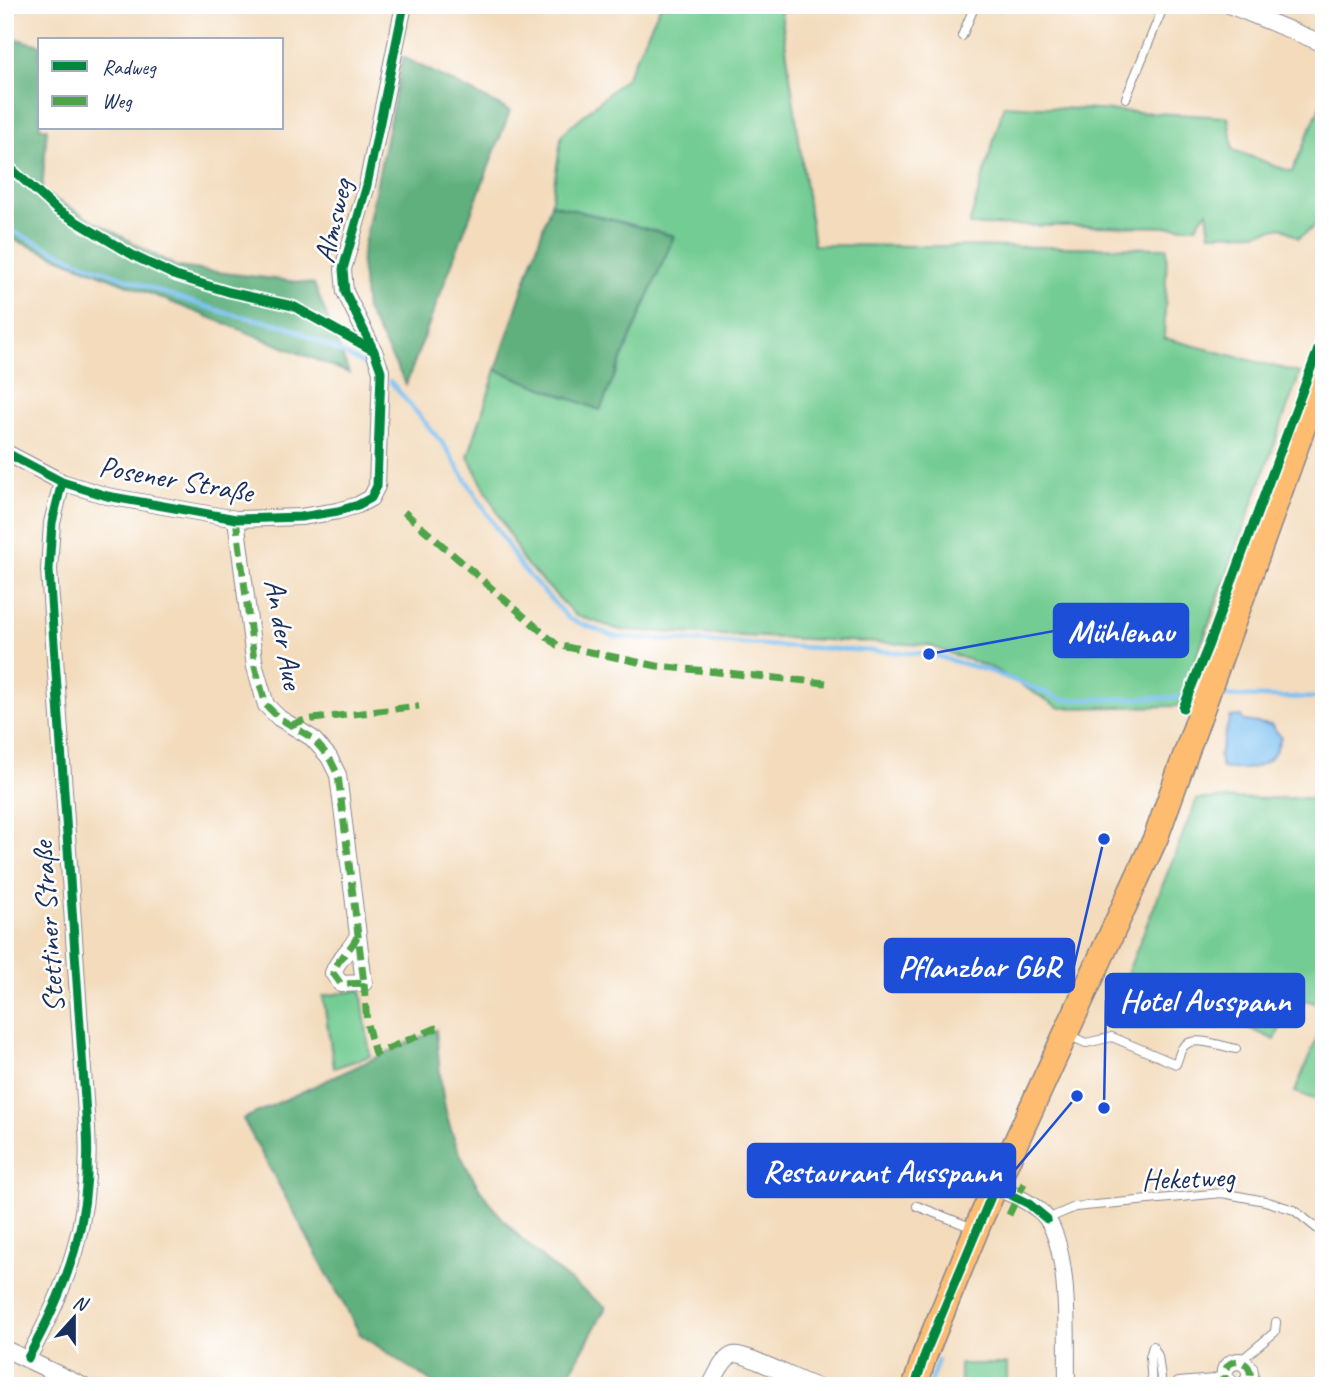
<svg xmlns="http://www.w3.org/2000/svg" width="1329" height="1391" viewBox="0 0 1329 1391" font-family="Caveat,sans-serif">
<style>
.green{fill:#73cc93;stroke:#477e78;stroke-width:2}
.forest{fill:#5eb07d;stroke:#3c706e;stroke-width:2}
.water{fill:#7ac0f1;stroke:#4a78a8;stroke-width:2}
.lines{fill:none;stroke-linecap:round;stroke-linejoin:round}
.stream{stroke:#7ac0f1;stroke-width:4.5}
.lane-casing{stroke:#87858d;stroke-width:10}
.street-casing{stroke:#87858d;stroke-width:18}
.primary-casing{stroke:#87858d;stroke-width:27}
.lane{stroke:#fff;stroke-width:8}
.street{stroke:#fff;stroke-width:16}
.primary{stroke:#febc70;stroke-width:24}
.quiet{stroke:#4fa44a;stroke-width:7;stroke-dasharray:14 7;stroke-linecap:butt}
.cycleway-casing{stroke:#fff;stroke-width:13}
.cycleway{stroke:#00873e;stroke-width:9}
.labels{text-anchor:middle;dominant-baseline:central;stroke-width:5;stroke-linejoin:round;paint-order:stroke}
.street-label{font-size:30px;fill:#1b2f5e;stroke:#fff}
.leader{fill:none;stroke:#1d4ed8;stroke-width:2.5}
.callout-dot{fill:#1d4ed8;stroke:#fff;stroke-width:2.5}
.callout{fill:#1d4ed8;stroke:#1d4ed8;stroke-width:2.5}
.callout-label{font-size:32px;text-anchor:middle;font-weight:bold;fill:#fff}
</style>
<rect width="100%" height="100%" fill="#fff"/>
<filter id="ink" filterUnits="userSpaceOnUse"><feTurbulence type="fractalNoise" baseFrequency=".0143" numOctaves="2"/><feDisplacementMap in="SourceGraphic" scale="14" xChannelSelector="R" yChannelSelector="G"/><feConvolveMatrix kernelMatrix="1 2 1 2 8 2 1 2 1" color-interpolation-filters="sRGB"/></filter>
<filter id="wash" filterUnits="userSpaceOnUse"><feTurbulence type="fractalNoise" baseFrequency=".00686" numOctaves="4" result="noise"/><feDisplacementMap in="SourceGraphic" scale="28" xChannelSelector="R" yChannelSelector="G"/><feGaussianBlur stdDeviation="1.57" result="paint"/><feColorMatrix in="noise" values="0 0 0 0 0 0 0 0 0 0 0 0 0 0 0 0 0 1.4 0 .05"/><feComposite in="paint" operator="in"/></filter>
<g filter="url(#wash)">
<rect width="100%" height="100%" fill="#f3dbbc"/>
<path class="green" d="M661,5h119l34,240 353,3 -3,90 136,35 -121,333 -119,2 -66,-39 -67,-24 -307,-15 -45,-15 -52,-54 -55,-104 28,-87 104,40 74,-174 -123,-32 11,-70 64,-56z
M1324,97v123l-26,18 -16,-11 -27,6 -45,1 -3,-23 -12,16 -226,-2 35,-120 224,12 5,33 59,22z
M1305,798l19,3v205l-18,-6c-21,7 -23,21 -31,40l-148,-66 70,-175z
M361,990l9,66 -36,12 -11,-72z
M1324,1020v83l-29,-11z
M960,1364h47v22h-47z"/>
<path class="forest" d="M5,36l35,9v83h7l-5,64 135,75 137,17 35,89 -344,-137z
M403,57l107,54 -104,273 -40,-74 -5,-51z
M551,204l123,32 -74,174 -104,-40z
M436,1030c3,30 4,61 12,90 22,82 91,141 158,187l-43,79h-126l-77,-52 -117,-215z"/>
<path class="water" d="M1240,716l4,5 27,4 10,12c-2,5 -4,12 -7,16 -10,17 -35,18 -52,15l-3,-12 11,-39z"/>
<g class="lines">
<path class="stream" d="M5,228l70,32 95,35 56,18 61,13 83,41
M390,381l54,64 77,122 48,52 47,18 313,17 63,18 72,28 133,-3
M1216,696l108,2
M929,1386l9,-26"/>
</g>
</g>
<g filter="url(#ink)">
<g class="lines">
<defs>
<path id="lane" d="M962,36l13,-31
M1126,98l38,-93
M1068,1035l18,8 26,-6 64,27c2,-5 4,-13 7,-17 11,-13 40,0 53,2
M917,1206l56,22
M1047,1219l28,-12 147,-14 43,8 29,9 30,24
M1153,1346l5,10 4,30
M1240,1361l35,-29 1,-10
M1152,1386l-2,-29 3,-11"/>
<path id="street" d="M1229,5l95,39
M5,452l57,30 45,14 129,23 65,-2 37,-6 20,-6 13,-7 6,-12 4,-115 -7,-20 -29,-59 -2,-23 24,-84 37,-180
M236,519l19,148 11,38 13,13 33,20 17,19 9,18 26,208 -23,1 -8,-11c6,-17 17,-21 25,-38
M995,1187c16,7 34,14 47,26 30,29 24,131 25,173
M5,1349l78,37
M28,1358c42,-77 64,-139 59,-229l-38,-559 3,-47 10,-41
M710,1386c6,-10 12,-27 23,-31 9,-4 66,26 82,31
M1179,1386l35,-3 11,-5
M1233,1386l-8,-8c-2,-10 4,-17 15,-17 12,5 14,17 3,25"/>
<path id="primary" d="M915,1386l10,-32 56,-136 175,-381 168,-468"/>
</defs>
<use href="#lane" class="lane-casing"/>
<use href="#street" class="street-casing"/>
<use href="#primary" class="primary-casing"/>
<use href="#lane" class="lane"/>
<use href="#street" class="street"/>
<use href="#primary" class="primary"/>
<path class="quiet" d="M404,512l153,133 100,21 169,17
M236,519l19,148 11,38 13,13 33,20 17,19 9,18 26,208 -23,1 -8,-11c6,-17 17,-21 25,-38
M291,725l14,-5 114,-14
M364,983l3,41 8,30 66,-28
M1009,1215l15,-32
M1179,1386l35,-3 11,-5
M1233,1386l-8,-8c-2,-10 4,-17 15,-17 12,5 14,17 3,25"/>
<defs>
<path id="cycleway" d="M5,163l52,47 79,47 40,19 53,16 64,14 81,45
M5,452l57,30 45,14 129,23 65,-2 37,-6 20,-6 13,-7 6,-12 4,-115 -7,-20 -29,-59 -2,-23 24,-84 37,-180
M1183,708l26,-64 115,-311
M28,1358c42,-77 64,-139 59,-229l-38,-559 3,-47 10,-41
M915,1386l10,-32 70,-167 34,17 18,15"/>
</defs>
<use href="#cycleway" class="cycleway-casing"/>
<use href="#cycleway" class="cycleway"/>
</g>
</g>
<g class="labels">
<g class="street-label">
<text transform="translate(333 221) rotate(-77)">Almsweg</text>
<text transform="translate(176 479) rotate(10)">Posener Straße</text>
<text transform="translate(284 634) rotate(80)">An der Aue</text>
<text transform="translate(48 927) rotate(-94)">Stettiner Straße</text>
<text transform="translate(1188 1178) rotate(-2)">Heketweg</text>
</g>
</g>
<path class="leader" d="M929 654L1054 631M1104 839L1074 966M1104 1108L1106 1000M1077 1096L1015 1170"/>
<g class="callout-dot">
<circle cx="929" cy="654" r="7"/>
<circle cx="1104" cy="839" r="7"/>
<circle cx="1104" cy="1108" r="7"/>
<circle cx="1077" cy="1096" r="7"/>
</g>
<g class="callout">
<rect x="1054" y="604" width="134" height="53" rx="7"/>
<rect x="885" y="939" width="189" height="53" rx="7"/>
<rect x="1106" y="974" width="198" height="53" rx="7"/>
<rect x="748" y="1144" width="267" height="53" rx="7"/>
</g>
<g class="callout-label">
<text x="1121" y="642">Mühlenau</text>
<text x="979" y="977">Pflanzbar GbR</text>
<text x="1205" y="1011">Hotel Ausspann</text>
<text x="882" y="1182">Restaurant Ausspann</text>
</g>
<rect width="1329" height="1391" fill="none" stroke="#fff" stroke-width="28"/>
<rect x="38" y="38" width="245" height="91" fill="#ffffff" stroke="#a4acbf" stroke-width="2"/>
<rect x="52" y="61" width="35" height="10" fill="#00873e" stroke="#a4acbf" stroke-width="2"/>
<text x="102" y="74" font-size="21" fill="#1b2f5e">Radweg</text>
<rect x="52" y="96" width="35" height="10" fill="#4fa44a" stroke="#a4acbf" stroke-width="2"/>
<text x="102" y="108" font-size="21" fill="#1b2f5e">Weg</text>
<g transform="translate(74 1318) rotate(21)" stroke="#ffffff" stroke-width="5" paint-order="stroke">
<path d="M0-5L12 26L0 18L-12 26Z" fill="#1b2f5e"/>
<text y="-10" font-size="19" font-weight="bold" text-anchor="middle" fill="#1b2f5e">N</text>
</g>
</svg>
